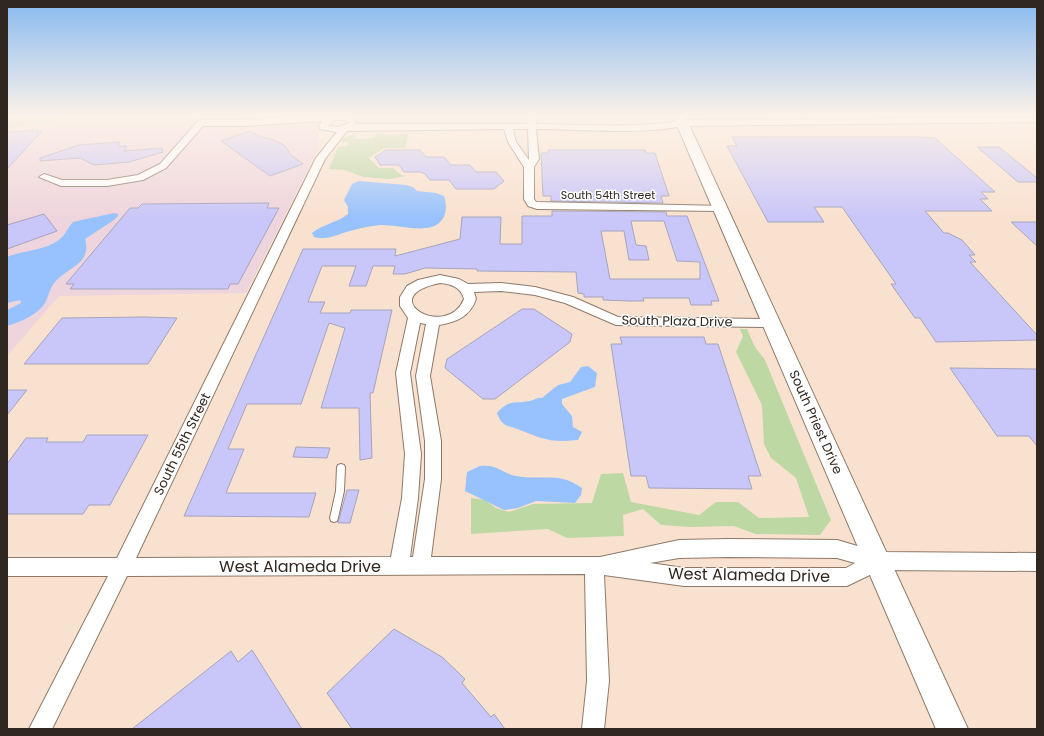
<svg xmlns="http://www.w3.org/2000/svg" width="1044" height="736" viewBox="0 0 1044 736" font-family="Poppins,sans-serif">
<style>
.commercial{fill:#eed4dc}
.green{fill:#bed8a4}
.water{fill:#98c2fd}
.building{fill:#c9c6f9;stroke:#a6a4bd;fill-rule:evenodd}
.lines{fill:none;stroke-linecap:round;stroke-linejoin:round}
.lane-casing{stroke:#8e7969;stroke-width:2}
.street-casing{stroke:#8e7969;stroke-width:2}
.secondary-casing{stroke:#8e7969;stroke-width:2}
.lane{fill:#fff;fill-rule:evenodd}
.street{fill:#fff;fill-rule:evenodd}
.secondary{fill:#fff;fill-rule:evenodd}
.labels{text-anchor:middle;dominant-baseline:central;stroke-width:3;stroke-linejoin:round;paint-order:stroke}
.far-street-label{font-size:11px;fill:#302721;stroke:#fff}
.street-label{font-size:13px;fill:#302721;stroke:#fff}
.near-street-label{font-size:16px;fill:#302721;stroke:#fff}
</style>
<rect width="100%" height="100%" fill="#f9e1cf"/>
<path class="commercial" d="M91,116h134l1,2 105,-2 -13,13 1,13 -2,10 -71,141 -187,3 -52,60v-228z"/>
<path class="green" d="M7,116h84l-84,12z
M357,133l-2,6 18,-1 4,-5h6l2,2 24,-1 -4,14h-21l-15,10 10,10h14l8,7 5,1 -17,3 -26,-2 -18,-7 -16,-1 9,-22 9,-1 1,-4h-7l2,-4z
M740,329h7l8,18 10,13 66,160 -11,15 -65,-1 -21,-8 -44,1 -29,-2 -18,-16 -20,6 1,21 -57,2 -19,-9 -77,5v-36l14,2 11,8 13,4 24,-8 59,-1 9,-29 22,-1 8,29 68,13 17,-13h22l21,16 50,-1 -13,-39 -25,-20 -7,-14 -2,-39 -26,-53 7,-16z"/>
<path class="water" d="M359,181l47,4 7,2 4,4 19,2 8,3c3,9 3,19 -4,26 -12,13 -43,2 -60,3 -10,1 -20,3 -30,6 -12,3 -23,10 -36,6l-2,-4c11,-9 25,-10 36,-19v-7l-4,-7 8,-16z
M114,213l4,1v2l-4,4 -29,19c7,25 -17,28 -30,43 -5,6 -6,12 -9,19 -5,12 -27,22 -39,25v-16l14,-7 -1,-3 -13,3v-46c17,-7 38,-6 53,-18 6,-5 8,-12 13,-17z
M588,366l9,7 -2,14 -33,12v5l10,12 1,11 9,5 -4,8c-5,0 -8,1 -13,1 -16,1 -30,-5 -45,-11 -11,-5 -18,-2 -23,-17 13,-14 16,-9 33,-12 5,-1 7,-4 12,-3l16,-13 12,-3 11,-15z
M480,466c17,-2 22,7 36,10 25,5 43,-5 66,12l-1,7 -6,8 -39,-2 -18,7 -14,2 -39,-19 2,-19z"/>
<path class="building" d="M38,130l-2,2 6,-1 -35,38v-37z
M250,131l10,6 11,2 13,6 7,10 12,9 -33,12 -49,-35z
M732,137h190l13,1 60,54h-14l7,7h-8l12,12h-67l19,22h4l14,7 13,15h-6l7,7h-6l67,73v5l-101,2 -16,-24h-5l-24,-34h5l-54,-77h-28l10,15h-56l-41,-76h10z
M120,142l-2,4h9l-3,5 38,-3 1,4 -34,10 -35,3 -14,-7 -40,3v-3l39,-13z
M977,147h22l38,31v4h-19z
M386,150h34l6,7h18l7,8h19l6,7h20l8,9 -10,8h-38l-7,-9h-19l-5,-6 -4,-2h-17l-5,-7h-19l-5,-8z
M548,150h97l1,3h9l14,43h-8l2,7 -112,-2v-5h-8l-2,-43h7z
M269,203l-2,5h12l-41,76h-8l-2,5h-158l4,-5h-8l64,-76h8l4,-4z
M552,211l114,1 1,4h20l32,85h-8l1,4h-21l-2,-7h-46l1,3h-15l-26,-1v-3h-19v-3l-6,-1 -2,-21 -99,-1v-2l-52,-1 -20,6h-12l2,-8h-22l-7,20h-17l7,-20h-34l-14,36h17l-5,11h30l1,-3h41l-19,83h-3l2,65 -12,2 -1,-52h-38l24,-80 -16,-5 -28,81h-54l-19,45h16l-18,44h90l-7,24 -125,-1 119,-267h93l-1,7 65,-17 2,-22h39l-1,27h22v-28h30zM631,221h33l13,40 23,1v17h-90l-9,-48h23l5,29h20l-3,-14 -10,-1z
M44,214l13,17 -50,18v-24z
M1011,222h26v24z
M522,309h12l38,25 -2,8 -75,57h-12l-38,-31 2,-9z
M145,317l32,1 -29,46h-124l38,-46z
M620,337h84l2,7h12l43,132h-13l4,13 -103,-1 -3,-12h-15l-20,-132h11z
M950,368l87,1v77l-8,-10h-32z
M7,390h20l-20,25z
M87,435h61l-38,70h-21l-6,9h-76v-50l19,-26h22l-2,4h37z
M296,447l34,1 -3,10 -34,-1z
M347,490h12l-9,33h-12z
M394,629l48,28 23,22 -3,4 29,34 3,-3 11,15h-153l-25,-36z
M252,650l50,79h-170l99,-78 7,11z"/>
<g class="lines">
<defs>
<path id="lane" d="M341,464l3,1 1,2 -1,24 -6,27 -1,3 -3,1 -3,-1 -1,-3 6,-27 1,-24 1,-2z"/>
<path id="street" d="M312,116h40l5,7 -1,1h171v-8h8l1,8c46,0 102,5 147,-4l354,-2v4l-354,4c-45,9 -101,3 -147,3l3,30 -5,8v32l2,3 190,4 1,2 -1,2 -4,1 -185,-2 -9,-3 -4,-7v-32l-16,-25 -4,-13 -157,2 -22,28 -189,399 255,-1 11,-59 3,-44 -9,-81 12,-55 -8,-12v-9l7,-11 11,-6 22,-5 19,4 9,5 33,-1 34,4 38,10 45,20 155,2 5,1 1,3 -1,3 -5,1 -157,-2 -51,-22 -30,-8 -34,-4 -27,1 2,7c-6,18 -20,23 -37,26l-9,51 11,65v38l-10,78h169l79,-17 49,-1 109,1 41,12 159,1v18l-157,-1 -33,16h-163l-80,-11 5,106 -5,48h-22l5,-48 -2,-107 -458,2 -75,153h-23l79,-153h-101v-18h110l199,-400 21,-26 -17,-3 -1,-2 3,-6 -78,5h-41l-37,42 -23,12 -36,6h-46l-22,-9 5,-3 18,6h45l31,-5 22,-11 38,-43 3,-1h43zM335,120h11l3,3 -10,4 -11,-1zM513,129h15l1,31 -13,-18zM440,283c11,1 21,4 24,16 -17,42 -92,-2 -24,-16zM420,323l6,1 -10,52 9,65v38l-12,78h-3l8,-59 3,-44 -11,-81zM728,557l109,1 18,5 -9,5h-162l-34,-5 29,-5z"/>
<path id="secondary" d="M673,116h12l283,613h-32z"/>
</defs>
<use href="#lane" class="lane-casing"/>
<use href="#street" class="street-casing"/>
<use href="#secondary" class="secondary-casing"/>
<use href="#lane" class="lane"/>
<use href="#street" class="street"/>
<use href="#secondary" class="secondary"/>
</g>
<linearGradient id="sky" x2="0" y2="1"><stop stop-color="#88baf0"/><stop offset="0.53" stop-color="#fcf2e9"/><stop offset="1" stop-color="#fcf2e9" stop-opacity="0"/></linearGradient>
<rect width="1044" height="219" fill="url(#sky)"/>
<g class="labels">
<g class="far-street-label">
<text x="608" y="195">South 54th Street</text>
</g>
<g class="street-label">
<text transform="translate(677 321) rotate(1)">South Plaza Drive</text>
<text transform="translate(816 422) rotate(66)">South Priest Drive</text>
<text transform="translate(182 444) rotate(-64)">South 55th Street</text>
</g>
<g class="near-street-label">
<text x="300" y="566">West Alameda Drive</text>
<text transform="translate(749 575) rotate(1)">West Alameda Drive</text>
</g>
</g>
<rect width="1044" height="736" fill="none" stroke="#302721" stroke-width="16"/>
</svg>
